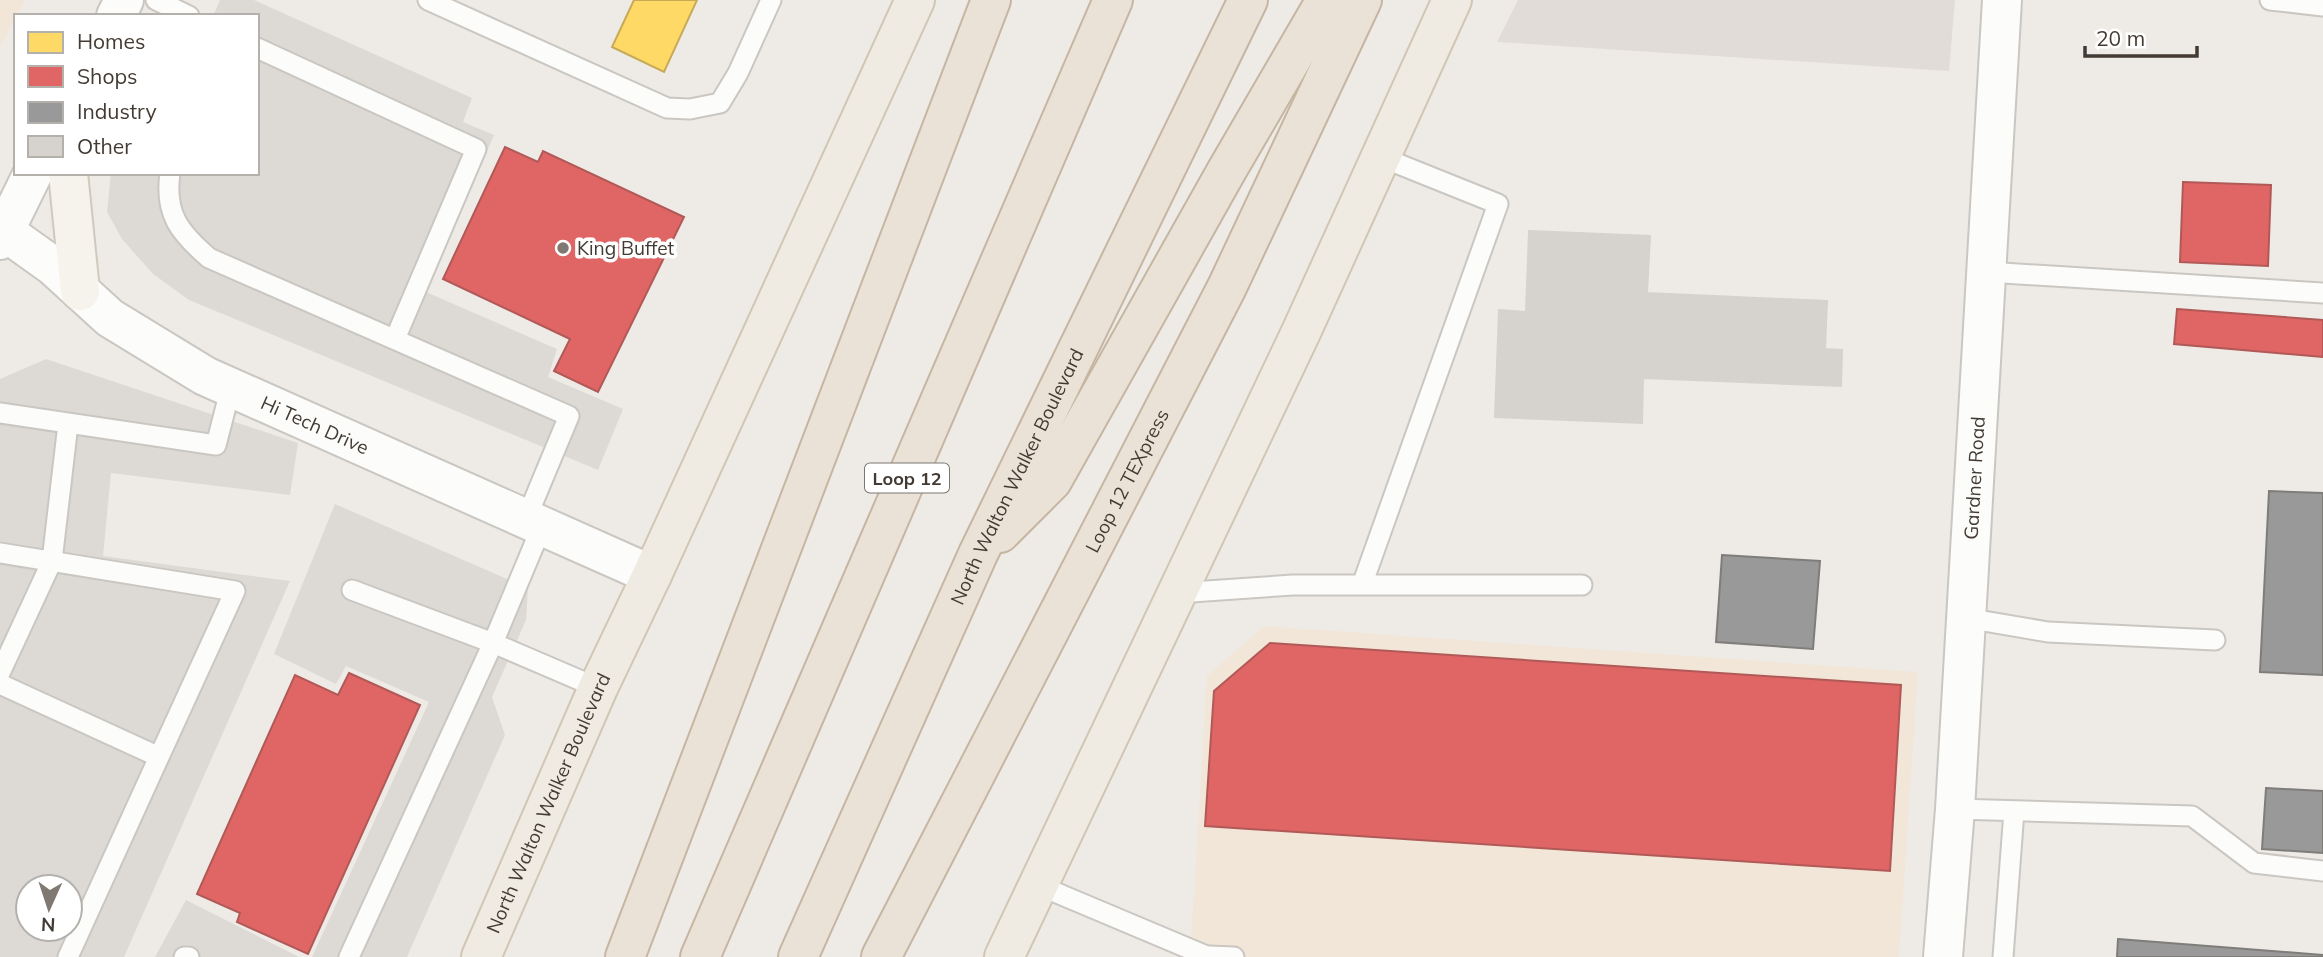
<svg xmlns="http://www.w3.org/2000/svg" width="2323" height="957" viewBox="0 0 2323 957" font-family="Mulish,sans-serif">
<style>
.commercial{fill:#f1e6d8}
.industrial{fill:#e1dcd7}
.parking{fill:#dddad6;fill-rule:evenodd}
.homes{fill:#ffd966;stroke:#c7aa57;stroke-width:2}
.shops{fill:#e06666;stroke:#b15957;stroke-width:2}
.industry{fill:#999;stroke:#7f7d7a;stroke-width:2}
.building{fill:#d6d2cd;stroke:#d6d2cc;stroke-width:2}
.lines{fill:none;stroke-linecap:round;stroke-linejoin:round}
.lane-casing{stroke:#cac7c2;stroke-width:23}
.street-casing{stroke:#cac7c2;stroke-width:42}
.secondary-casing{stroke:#cfc9be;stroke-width:42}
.primary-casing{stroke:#d0c6b3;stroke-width:42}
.highway-casing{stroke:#c6b6a1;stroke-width:42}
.lane{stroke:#fcfcfb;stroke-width:19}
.street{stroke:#fcfcfb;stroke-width:38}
.secondary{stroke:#f6f3ec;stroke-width:38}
.primary{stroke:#f0ebe2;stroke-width:38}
.highway{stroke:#ebe2d7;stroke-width:38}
.poi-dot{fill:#7f7972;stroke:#fff;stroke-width:2.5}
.labels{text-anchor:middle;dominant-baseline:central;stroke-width:7;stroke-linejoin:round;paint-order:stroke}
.shield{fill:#fff;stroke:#7b7670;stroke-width:2}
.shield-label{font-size:18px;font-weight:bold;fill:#433b33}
.poi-label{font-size:19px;fill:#433b33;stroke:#fff;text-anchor:start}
.street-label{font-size:19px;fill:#433b33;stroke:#fff}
</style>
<rect width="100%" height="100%" fill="#eeebe6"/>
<path class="commercial" d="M0,0h25l-25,47z
M1264,626l654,46 -19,285h-709l17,-281z"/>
<path class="industrial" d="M1518,0h437l-6,71 -452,-29z"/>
<path class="parking" d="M220,0h34l218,98 -9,24 31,13 -68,157 131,57 -9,28 75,32 -25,61 -409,-170 -36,-26 -31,-35 -15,-27 4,-39h146v-157h-44z
M46,359l252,84 -8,52 -179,-22 -8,83 187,25 -166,376h-124v-578zM28,887h42v42h-42z
M335,504l193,84 -2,32 -34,77 13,38 -98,222h-95l117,-255 -83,-36 -10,18 -62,-30z
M186,900l113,57h-144z"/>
<path class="homes" d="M634,0h63l-33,72 -52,-25z"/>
<path class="shops" d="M505,147l33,15 5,-11 141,66 -86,175 -44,-21 16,-32 -127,-60z
M2183,182l88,3 -3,81 -88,-4z
M2177,309l146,11v37l-149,-13z
M1270,643l631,42 -11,186 -685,-45 9,-135z
M349,673l71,32 -112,249 -71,-32 3,-9 -43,-19 98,-219 43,20z"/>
<path class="industry" d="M2269,491l54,2v182l-63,-3z
M1722,555l98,6 -7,88 -97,-7z
M2266,788l57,3v62l-61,-4z
M2118,939l205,16v2h-206z"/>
<path class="building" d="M1529,231l121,5 -3,57 180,8 -2,48 17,1 -1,36 -198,-8 -1,45 -147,-6 4,-107 27,2z"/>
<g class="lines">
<defs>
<path id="lane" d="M156,0l33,16
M428,0l239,108 23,1 30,-6 18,-30 33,-73
M2270,0l53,6
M257,48l219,101 -81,190
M170,173c-6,41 10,60 39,85l360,158 -43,103
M1987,272l336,21
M0,413l216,32 15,-58
M0,553l235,38 -76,166
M1362,585l136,-381 -117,-47
M352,590l141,53 105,45
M1177,593l116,-8h289
M1966,618l82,14 167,8
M0,673l52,-112 16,-137
M0,684l159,73 -91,200
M1955,809l237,7 62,47 69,8
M1038,885l171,72
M1209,956l25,1
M184,957h5
M349,957l144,-314 49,-117
M2003,957l11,-146"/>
<g id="street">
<path d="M116,16l8,-16"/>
<path id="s1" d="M4,231l49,35 57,52 95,58 447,199"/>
<path d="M0,240l33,-67"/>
<path id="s2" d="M1943,957l12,-148 47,-809"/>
</g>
<path id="secondary" d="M68,173l12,118"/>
<g id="primary">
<path id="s3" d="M481,957l117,-269 54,-113 263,-575"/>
<path d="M1004,957l298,-627 150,-330"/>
</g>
<g id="highway">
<path d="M1000,533l52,-52 175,-311 99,-170"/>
<path d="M625,957l366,-957"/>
<path d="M700,957l413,-957"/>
<path id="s4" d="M798,957l180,-403 270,-554"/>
<path id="s5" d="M881,957l346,-670 135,-287"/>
</g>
</defs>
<use href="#lane" class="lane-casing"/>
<use href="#street" class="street-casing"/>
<use href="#secondary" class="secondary-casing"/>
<use href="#primary" class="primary-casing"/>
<use href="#highway" class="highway-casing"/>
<use href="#lane" class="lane"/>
<use href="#street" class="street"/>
<use href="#secondary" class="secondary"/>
<use href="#primary" class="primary"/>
<use href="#highway" class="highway"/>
</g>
<circle class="poi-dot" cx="563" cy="248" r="7"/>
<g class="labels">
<rect class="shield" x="865" y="463.5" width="84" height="29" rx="5"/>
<g class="shield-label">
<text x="907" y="478">Loop 12</text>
</g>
<g class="poi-label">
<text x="577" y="248">King Buffet</text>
</g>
<g class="street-label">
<text stroke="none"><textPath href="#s1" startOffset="369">Hi Tech Drive</textPath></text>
<text stroke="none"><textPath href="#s4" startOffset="528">North Walton Walker Boulevard</textPath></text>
<text stroke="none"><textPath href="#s2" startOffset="480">Gardner Road</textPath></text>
<text stroke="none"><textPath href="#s5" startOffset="536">Loop 12 TEXpress</textPath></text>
<text stroke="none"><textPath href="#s3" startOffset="168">North Walton Walker Boulevard</textPath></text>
</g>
</g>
<rect x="14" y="14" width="245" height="161" fill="#ffffff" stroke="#b4b1ad" stroke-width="2"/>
<rect x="28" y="32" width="35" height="21" fill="#ffd966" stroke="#b4b1ad" stroke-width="2"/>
<text x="77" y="49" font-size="21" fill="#433b33">Homes</text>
<rect x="28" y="66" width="35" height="21" fill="#e06666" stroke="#b4b1ad" stroke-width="2"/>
<text x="77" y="84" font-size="21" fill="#433b33">Shops</text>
<rect x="28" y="102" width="35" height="21" fill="#999999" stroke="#b4b1ad" stroke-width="2"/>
<text x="77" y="119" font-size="21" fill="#433b33">Industry</text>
<rect x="28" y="136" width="35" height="21" fill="#d6d2cd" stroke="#b4b1ad" stroke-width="2"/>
<text x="77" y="154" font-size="21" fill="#433b33">Other</text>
<g transform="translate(49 908) rotate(183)"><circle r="33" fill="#ffffff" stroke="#b4b1ad" stroke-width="2"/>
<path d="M0-5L12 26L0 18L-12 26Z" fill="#7f7972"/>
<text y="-10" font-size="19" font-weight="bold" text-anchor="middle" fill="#433b33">N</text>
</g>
<path d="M2085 46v10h112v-10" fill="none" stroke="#433b33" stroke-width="3.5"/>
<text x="2096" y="46" font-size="21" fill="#433b33" stroke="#ffffff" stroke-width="5" paint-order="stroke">20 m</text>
</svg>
